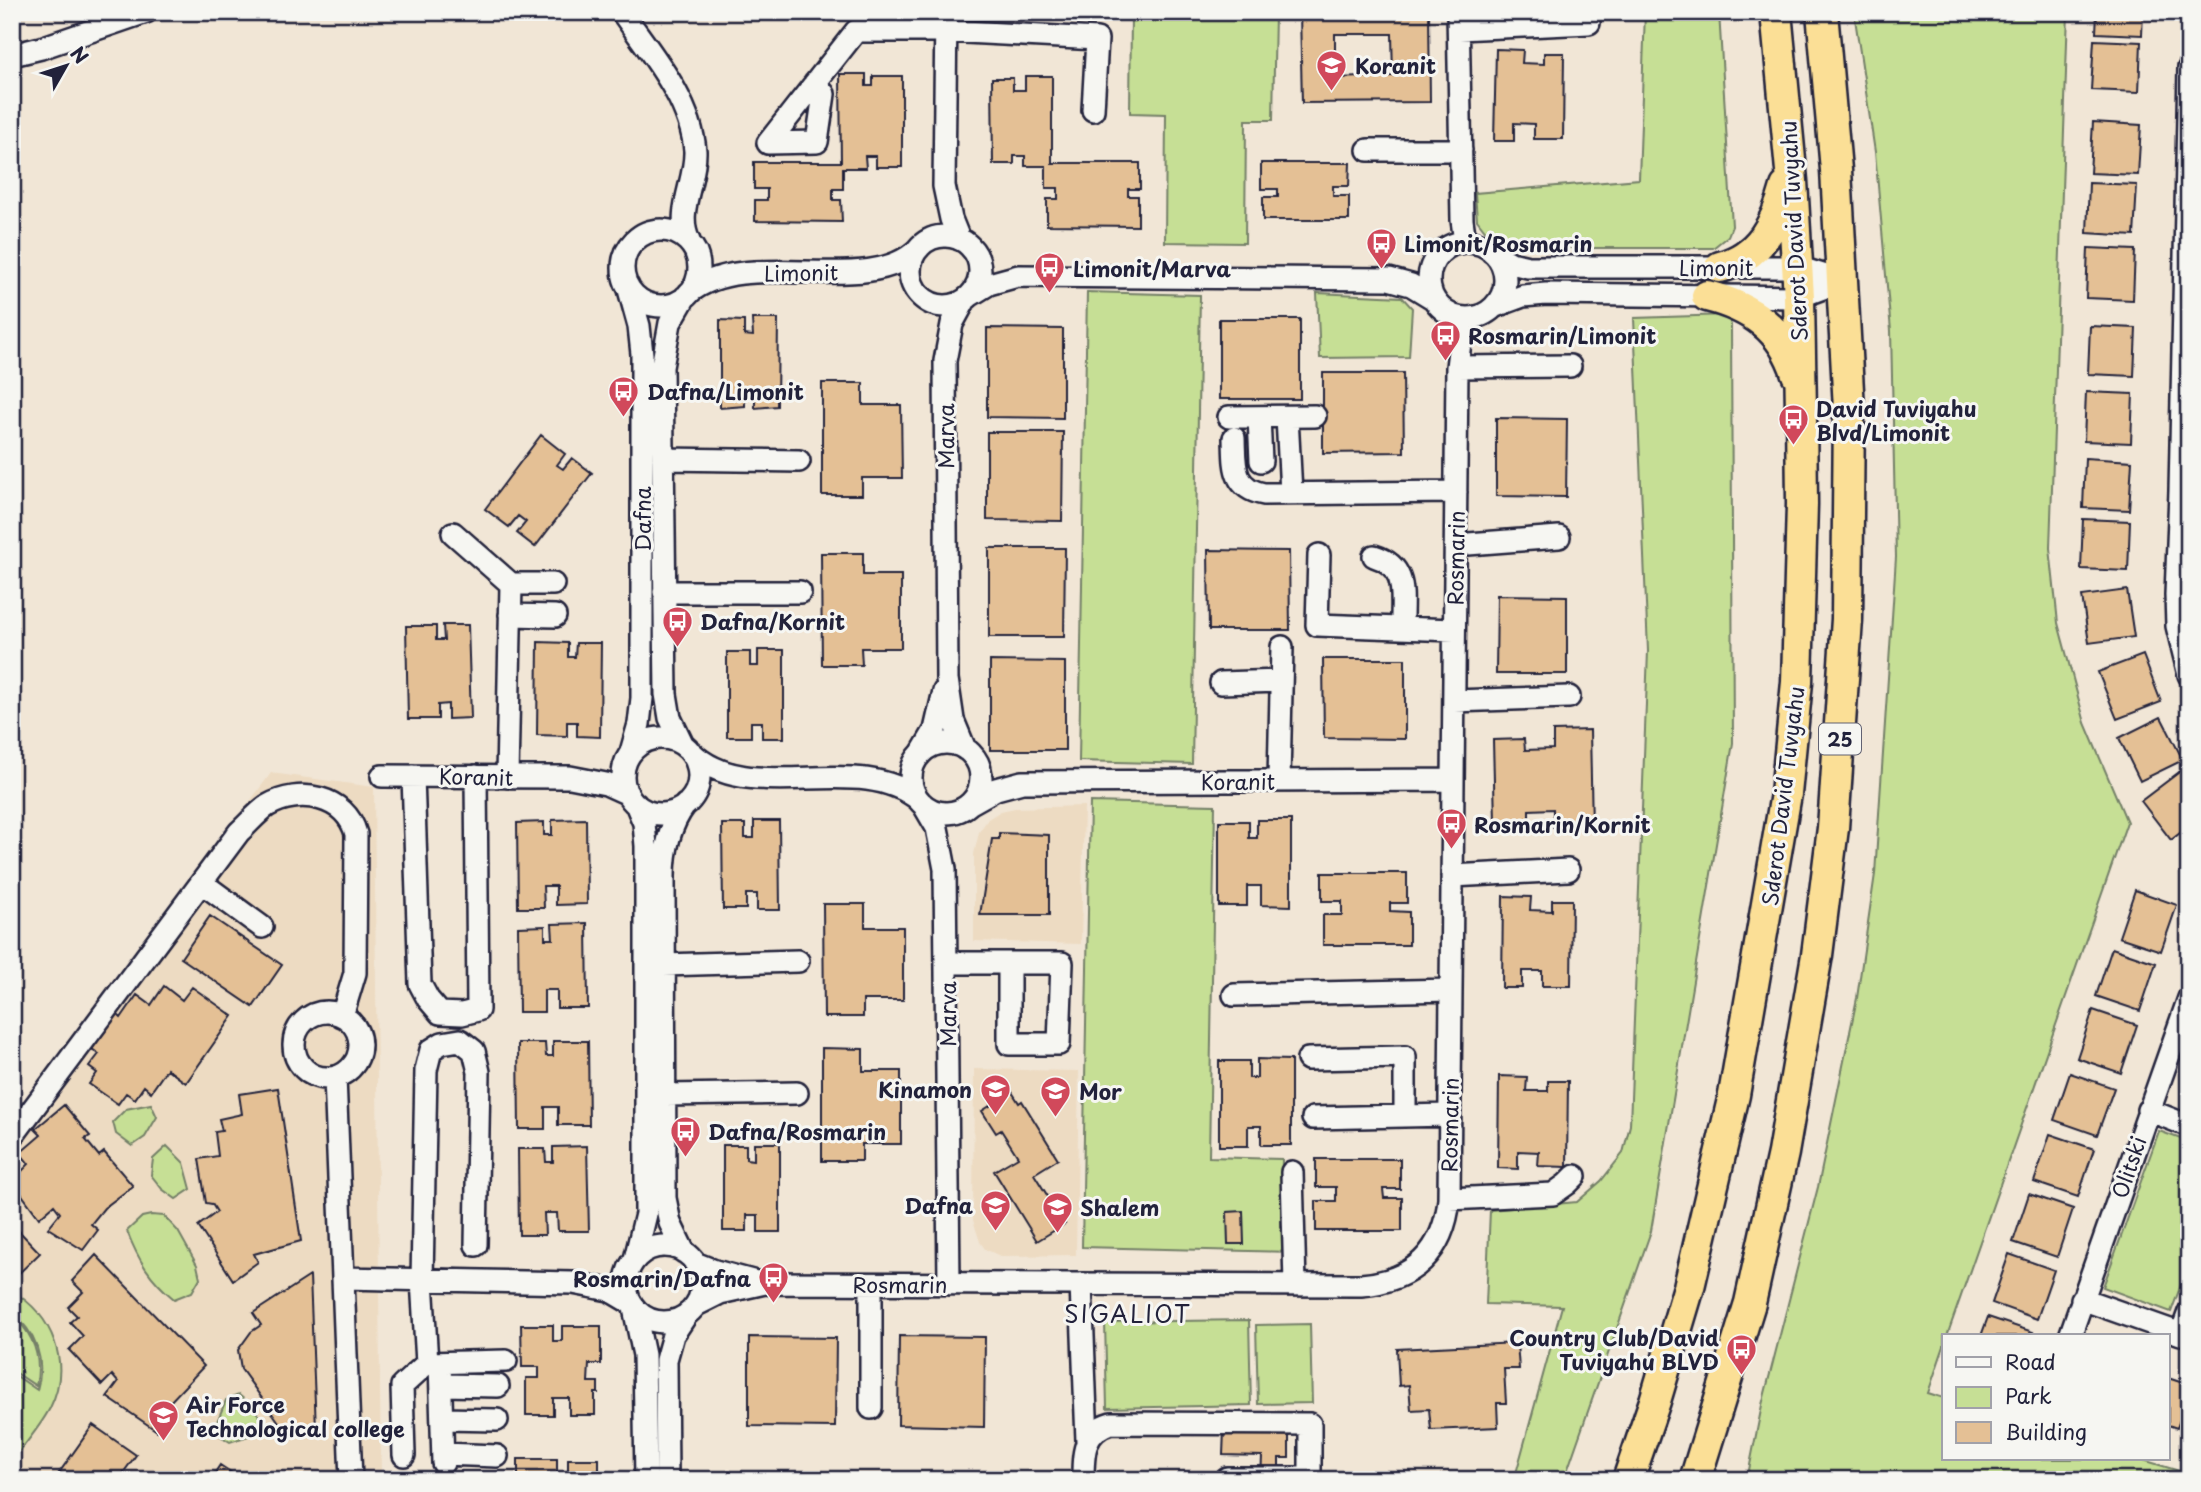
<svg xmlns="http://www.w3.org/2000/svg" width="2201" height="1492" viewBox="0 0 2201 1492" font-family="'Playpen Sans',sans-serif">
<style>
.built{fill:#eddbc2}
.green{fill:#c6df95;stroke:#748068;stroke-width:2}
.building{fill:#e4c095;stroke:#22223b;stroke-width:2;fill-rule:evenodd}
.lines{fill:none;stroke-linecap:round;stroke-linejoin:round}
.minor-casing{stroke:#22223b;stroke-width:26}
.highway-casing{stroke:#22223b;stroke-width:35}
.minor{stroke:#f6f6f2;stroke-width:21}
.highway{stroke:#fbdf96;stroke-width:30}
.labels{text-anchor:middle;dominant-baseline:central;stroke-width:6;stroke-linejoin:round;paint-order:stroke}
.shield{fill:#f6f6f2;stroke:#626272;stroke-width:2}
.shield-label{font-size:19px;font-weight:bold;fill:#22223b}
.poi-label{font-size:21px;font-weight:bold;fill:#22223b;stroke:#f6f6f2;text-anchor:start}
.street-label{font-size:21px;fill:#22223b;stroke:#f6f6f2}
.neighbourhood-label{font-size:23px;letter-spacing:2px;fill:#22223b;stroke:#f6f6f2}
</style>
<rect width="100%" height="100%" fill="#f1e6d6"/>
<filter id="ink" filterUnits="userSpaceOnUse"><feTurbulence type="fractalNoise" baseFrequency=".0143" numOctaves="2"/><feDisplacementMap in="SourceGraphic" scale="14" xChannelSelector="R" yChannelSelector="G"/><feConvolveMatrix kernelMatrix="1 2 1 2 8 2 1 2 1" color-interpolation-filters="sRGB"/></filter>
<g filter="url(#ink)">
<path class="built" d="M271,773l103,14 7,693h-369v-358z
M1084,806l-3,138 -107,-3v-87l5,-22 9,-13 13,-8 14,-3z
M974,1069l105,2 -3,184 -76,1 -15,-7 -5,-7 -7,-22z"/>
<path class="green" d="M1149,12h126l-2,108h-27l-1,123 -80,-1 1,-128 -36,-1 1,-98h17z
M1645,12h74l13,214 -4,10 -15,12h-187l-32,-6 -17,-22 -2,-27 164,-14z
M1854,12h214l-18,536 8,75 27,100 42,99 -180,514h-3v10l-16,47 16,5v61h196l49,15v6h-442l15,-75 56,-218 39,-189 18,-124 21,-317 -5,-226 -16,-179z
M1087,292l113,3 -8,469 -113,-3z
M1317,293l85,4 10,11 -3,49 -89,1z
M1727,315l4,10 2,418 -82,488 -87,249h-53l4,-3 47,-171 -76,-2 4,-94 87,-8 24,-21 22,-28 7,-28 18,-474 -14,-333z
M1090,802l125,3 -6,352 73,2 -1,68 13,1v24l-212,-5z
M151,1104l6,13 -12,20 -13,9 -16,-12 -3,-12 13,-13z
M2159,1131l30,11v121l-18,49 -68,-25z
M167,1146l17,17 7,26 -15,10 -14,-10 -11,-14 2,-16z
M151,1215l13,1 14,15 19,34 3,13 -8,14 -18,7c-24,-20 -36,-39 -47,-68l15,-14z
M12,1291c41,24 60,73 38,117 -10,19 -25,36 -38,53v-88l25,17c9,-30 -1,-58 -25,-77z
M12,1315c22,19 30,43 24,71l-24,-16z
M1249,1320l2,85 -144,3 -2,-86z
M1310,1324l2,79 -54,1 -2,-79z
M239,1395l13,11 14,19 -15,10 -21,7 -11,-7 -3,-11 10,-24z"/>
<path class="building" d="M1300,12h129l1,90 -128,1zM1335,34h57l1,42 -58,2z
M2097,12h46l-1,23 -46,-2z
M2094,40l47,2 -2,50 -48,-2z
M1496,49l27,1 -1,13 22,1v-11h20l-1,86h-29v-15l-20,-1v18h-20z
M840,74h26v12h7v-10h29v91h-26v-11h-11l1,12h-23v21h-10v11h8l1,22 -87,-1v-21h12v-11h-13v-27h87z
M1025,76h27v87h88v26h-12v7h10v30l-91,-1v-26h11v-11h-12v-22h-21v-10h-11v8h-21l-1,-86h21v12h12z
M2093,122l48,3 -3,50 -48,-2z
M1261,163h89l-1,23h-16v10h16v24h-86v-23h15v-8h-17z
M2089,183l48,2 -3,51 -47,-3z
M2088,248l47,2 -2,50 -47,-2z
M752,319h26l-1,87 -22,2v-17h-10v15l-25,2v-88l24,1v14l9,1z
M1219,319h81v80h-81z
M2090,326l46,2 -2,48 -46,-2z
M987,328l76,1v89l-76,-1z
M1323,373h80l1,79 -81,1z
M822,383h41v22h38l1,73h-40v17h-40z
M2086,392l47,2 -2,49 -47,-2z
M1496,418l71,1 -1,78 -70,-1z
M987,432h76l-1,89 -75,-1z
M541,435l24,19 -8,11 6,4 9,-11 20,15 -57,74 -18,-14 9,-11 -8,-6 -9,11 -24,-18z
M2085,458l47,3 -3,49 -46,-2z
M2083,519l47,2 -2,50 -47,-2z
M989,548h76l-1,89h-75z
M1208,550l81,1 1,79h-81z
M821,553h42v22h38v73h-40l1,17h-40z
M2127,590l7,47 -45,6 -7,-47z
M1497,595l70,1v78h-71z
M443,625h25l3,93 -23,1v-15l-10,1v14h-30l-2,-93h30v14h8z
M538,642l30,1v14h7l1,-14h25l-1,94 -23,-1v-14h-10v14l-30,-1z
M758,650h26v88h-22v-16h-11v15h-24v-85h23v14h8z
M2143,655l18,47 -44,17 -19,-47z
M1323,659h82v80l-81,-1z
M990,661l75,1v88h-75z
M2161,717l22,43 -43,21 -21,-43z
M1590,730l2,97h-39v-18l-24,1v11l-34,1 -2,-82 31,-1 1,11 28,-1v-18z
M2182,770l7,10v46l-18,14 -30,-39z
M586,819l1,85 -31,1v-19h-13l1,22h-26l-1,-85 27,-1v13h8v-15z
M1257,820h34v86l-30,-1v-19h-14v20h-28v-85h30v17h8z
M754,821h25l1,89h-23v-16h-11v15h-23l-1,-85h23v14h9z
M999,833l50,2v80h-69l12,-76h7z
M1322,873h85v30h-17v8l19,1v33h-86v-30h19v-14h-20z
M2135,890l42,15 -16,46 -42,-14z
M1503,896l28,1 -1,13 22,1v-11h20l-1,86h-29v-15h-20v17h-20z
M823,904h42v23h38v73h-40v17h-39z
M210,916l72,49 -29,42 -72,-49z
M587,923l1,85h-31v-18h-13v22h-25l-1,-85 27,-1v13h8l-1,-15z
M2112,948l44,15 -16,48 -44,-15z
M164,986l18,14 10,-13 41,29 -47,67 -19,-14 -16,23 -7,-6 -9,13 -9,-6 -8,11 -29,-20 8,-11 -8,-6 10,-13 -7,-5 25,-35 4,4 16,-23 14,10z
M2093,1010l44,15 -16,48 -44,-15z
M553,1041h35l1,84h-31v-18h-13v22h-26l-1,-86h27l1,13h7z
M822,1048l41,1v22h38v73h-39v17h-40z
M1257,1059l34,1v85h-30v-19h-13v20h-29v-85h30v17h8z
M2070,1073l44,15 -17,47 -43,-15z
M1499,1076l28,1 -1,14h22v-10h20l-1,86 -29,-1 1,-14 -21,-1v18l-20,-1z
M278,1088l23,153 -47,13 4,8 -25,18 -35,-54 19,-14 -5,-8 -6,-1 -7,-44 19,-3 -3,-24 7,-1 -3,-12 23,-5 -3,-20z
M1012,1092l7,11 3,-2 36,58 -24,15 31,50 -28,17 -43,-70 24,-14 -17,-27 -5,3 -14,-22z
M64,1105l26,31 -5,3 14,17 5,-4 29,34 -29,22 -13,16 7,6 -15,20 -35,-22 12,-15 -6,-8 -15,13 -27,-37 17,-17 -9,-11 21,-18 -6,-6z
M2050,1134l44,15 -16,48 -44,-15z
M754,1143h26v89h-22v-17h-11v16h-24v-86h23v14l8,1z
M587,1146l2,85h-31l-1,-18h-13l1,22h-26l-1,-86h27l1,13h7v-15z
M1316,1159h84v30h-17l1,9h18v33h-86v-30h20v-14h-20z
M2029,1194l44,15 -16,48 -44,-15z
M1243,1211l1,33h-16l-1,-32z
M19,1231l21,22 -28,27v-42z
M2009,1254l45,16 -17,49 -45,-16z
M96,1255l108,111 -37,39 6,7 -16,19 -50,-34 11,-15 -6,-7 -10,10 -33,-35 14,-14 -13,-14 7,-6 -9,-9 15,-15 -11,-11z
M310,1276l6,153 -30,3 -45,-63 -3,-19 13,-18 10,-7 -8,-12z
M1988,1317l45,15 -2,4h-50z
M521,1325h32v16h9v-15h39v38h-12l-1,18h10v11h-3v22h-26v-17h-16v17h-27v-37h13v-11h-17z
M899,1336l86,1 -1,90 -86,-2z
M749,1337l87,1 -1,89 -86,-1z
M1517,1343l2,26h-15l2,34h-9l1,24 -67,3 -2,-21 -18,1 -2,-25 -10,1 -2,-37z
M2168,1378l21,7v9l-12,34 -9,-3z
M93,1425l43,30 -18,25h-64z
M1224,1430l65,1v27h-10v22h-18l1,-24 -39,-1z
M518,1459h39v14h11v-14h31v21h-81z
M220,1465l21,14 -1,1h-30z"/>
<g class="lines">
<defs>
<path id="minor" d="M622,12c28,41 69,87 73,139 1,31 -20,61 -6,90
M946,12l-2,174 7,33 8,20
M1458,12l4,208 3,22
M1459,29l130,-6
M12,55l29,-7 105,-36
M2189,68l-9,423 -4,104 1,31 12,49
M768,143l88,-112h90l151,8 -4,71
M768,143l49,-1 7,-48 -9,-11
M1368,150h93
M623 268a38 38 0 1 1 76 0a38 38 0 1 1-76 0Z
M910 271a35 35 0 1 1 70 0a35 35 0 1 1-70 0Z
M1429 280a38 38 0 1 1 76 0a38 38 0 1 1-76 0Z
M1492,252l19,11 17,4h269l45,14
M628,286l11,40 3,28v344l-3,26 -8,28
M689,293c59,-48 179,7 230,-45
M971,295l18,-11 29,-8 371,3 22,6 23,14
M1496,306l27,-10 23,-2 253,3 43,-16
M1457,367l113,-1
M1229,417l86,-1
M1259,417l2,44
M1287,417l4,76
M1234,438c1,27 -2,50 30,56l192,-2
M663,459l136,2
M453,533l58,51 -4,193
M1455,545l104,-8
M1319,555l-2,70 137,5
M1374,556c36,11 27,41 28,72
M511,584h42
M664,592h136
M510,615l45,1
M1221,683l60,-2
M1454,701l115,-4
M623 776a38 38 0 1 1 76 0a38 38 0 1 1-76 0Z
M911 778a35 35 0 1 1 70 0a35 35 0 1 1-70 0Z
M682,743l-12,-25 -4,-24 -4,-327 8,-44 15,-26
M965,749l-12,-29 -6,-41 -2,-318 7,-37 13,-24
M691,752c58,57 166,-3 228,48
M922,752l13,-22 9,-39
M382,776l188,1 36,7 22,10
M413,776l7,208 8,15 12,14 22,1 16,-4 -2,-234
M1279,780l3,-133
M971,803l25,-14 26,-7 431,-2
M923,804l14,24 8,41 4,415
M1452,876l116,-6
M202,883l60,44
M946,963h63
M1009,963h53l-3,81h-50z
M664,965l134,-4
M1234,995l217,-5
M294 1045a33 33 0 1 1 66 0a33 33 0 1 1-66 0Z
M1308,1059l97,-2v59
M335,1077l16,403
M665,1095l132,-2
M2148,1110l41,16
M1313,1118l136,-3
M12,1137l227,-305c9,-8 18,-19 28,-26 32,-19 79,-10 89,28l-1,139 -13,43
M1292,1172l3,113
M1449,1199l104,-5 14,-10 8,-8
M476,1245l3,-173 -5,-21 -14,-11 -18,3 -11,7 -5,20 -4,210 5,83 79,-2
M626 1284a38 38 0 1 1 76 0a38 38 0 1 1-76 0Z
M684,1252l-14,-29 -5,-25 -1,-321c0,-26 5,-51 21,-72
M635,1259l11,-45v-368l-2,-23 -8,-19
M695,1263l20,8 41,11
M343,1278l230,5 36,7 22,13
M1081,1284l6,157
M2082,1299l99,35 8,-22
M696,1305l24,-12 45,-10 596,2c52,-4 83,-33 88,-86l8,-832 6,-49
M634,1308l10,47 2,125
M2070,1336l119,-338
M440,1363l3,100
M441,1385l57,1
M871,1408v-124
M442,1419l55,1
M443,1454l54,2
M404,1455l-2,-69 25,-23
M667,1480l-1,-120 7,-25 14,-21
M1083,1480c0,-26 0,-49 28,-57l199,1v54h-83v2"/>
<path id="highway" d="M1720,267c40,-10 56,-43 66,-80
M1707,296c44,11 76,33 90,78
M1628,1480l27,-79 34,-114 45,-192 52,-301 11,-112 5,-178 -1,-92 -2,-115 -7,-116 -16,-169
M1695,1480l55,-177 33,-150 34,-198 16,-127 14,-209 2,-210 -13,-239 -14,-158"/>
</defs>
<use href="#minor" class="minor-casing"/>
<use href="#highway" class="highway-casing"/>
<use href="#minor" class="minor"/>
<use href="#highway" class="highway"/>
</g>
</g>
<defs>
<symbol id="school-pin" viewBox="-11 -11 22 30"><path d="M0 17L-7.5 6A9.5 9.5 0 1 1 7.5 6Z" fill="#d1495b" stroke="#f6f6f2"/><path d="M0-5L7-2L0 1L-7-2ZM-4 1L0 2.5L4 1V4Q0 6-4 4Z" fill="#fff"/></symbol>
<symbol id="bus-pin" viewBox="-11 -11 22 30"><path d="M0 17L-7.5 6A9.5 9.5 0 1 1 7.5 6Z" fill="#d1495b" stroke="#f6f6f2"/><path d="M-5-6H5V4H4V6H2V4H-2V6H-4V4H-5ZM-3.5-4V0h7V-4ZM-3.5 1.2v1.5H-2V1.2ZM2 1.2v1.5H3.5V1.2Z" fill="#fff"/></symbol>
<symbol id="university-pin" viewBox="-11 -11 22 30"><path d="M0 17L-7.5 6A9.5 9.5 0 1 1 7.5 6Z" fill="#d1495b" stroke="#f6f6f2"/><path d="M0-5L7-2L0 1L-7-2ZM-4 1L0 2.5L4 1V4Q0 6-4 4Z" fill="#fff"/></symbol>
</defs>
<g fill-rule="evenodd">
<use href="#school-pin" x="1314" y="48" width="35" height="47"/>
<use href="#bus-pin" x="1364" y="226" width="35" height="47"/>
<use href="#bus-pin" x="1032" y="250" width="35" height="47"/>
<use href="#bus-pin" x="1428" y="318" width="35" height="47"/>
<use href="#bus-pin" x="606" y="374" width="35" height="47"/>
<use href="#bus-pin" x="1776" y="402" width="35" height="47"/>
<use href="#bus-pin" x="660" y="604" width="35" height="47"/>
<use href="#bus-pin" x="1434" y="806" width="35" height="47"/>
<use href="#school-pin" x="978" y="1072" width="35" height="47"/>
<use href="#school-pin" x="1038" y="1074" width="35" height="47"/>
<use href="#bus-pin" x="668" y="1114" width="35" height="47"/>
<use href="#school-pin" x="978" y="1188" width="35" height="47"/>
<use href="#school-pin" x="1040" y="1190" width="35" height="47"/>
<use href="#bus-pin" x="756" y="1260" width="35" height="47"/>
<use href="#bus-pin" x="1724" y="1332" width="35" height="47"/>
<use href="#university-pin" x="146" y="1398" width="35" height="47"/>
</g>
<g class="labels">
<rect class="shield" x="1819" y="723.5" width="42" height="31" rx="5"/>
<g class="shield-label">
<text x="1840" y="739">25</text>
</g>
<g class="poi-label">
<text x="1355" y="65">Koranit</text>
<text x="1404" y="243">Limonit/Rosmarin</text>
<text x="1073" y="268">Limonit/Marva</text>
<text x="1468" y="335">Rosmarin/Limonit</text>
<text x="647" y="391">Dafna/Limonit</text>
<text x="1816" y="408">David Tuviyahu<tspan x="1816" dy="24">Blvd/Limonit</tspan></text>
<text x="700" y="621">Dafna/Kornit</text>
<text x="1474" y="824">Rosmarin/Kornit</text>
<text x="972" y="1089" text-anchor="end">Kinamon</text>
<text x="1079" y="1091">Mor</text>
<text x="708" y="1131">Dafna/Rosmarin</text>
<text x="973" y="1205" text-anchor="end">Dafna</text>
<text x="1080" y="1207">Shalem</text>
<text x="751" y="1278" text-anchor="end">Rosmarin/Dafna</text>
<text x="1719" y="1337" text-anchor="end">Country Club/David<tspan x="1719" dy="24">Tuviyahu BLVD</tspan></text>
<text x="186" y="1404">Air Force<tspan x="186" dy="24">Technological college</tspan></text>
</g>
<g class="street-label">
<text transform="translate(1793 231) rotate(-93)">Sderot David Tuvyahu</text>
<text x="1716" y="267">Limonit</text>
<text transform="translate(801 272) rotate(-1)">Limonit</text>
<text transform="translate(945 436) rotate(-90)">Marva</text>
<text transform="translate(642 519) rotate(-90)">Dafna</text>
<text transform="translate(1455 558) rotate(-89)">Rosmarin</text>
<text transform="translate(476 776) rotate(1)">Koranit</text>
<text x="1238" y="781">Koranit</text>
<text transform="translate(1782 796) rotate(-83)">Sderot David Tuvyahu</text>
<text transform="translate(947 1014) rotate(-90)">Marva</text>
<text transform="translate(1449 1125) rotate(-89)">Rosmarin</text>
<text transform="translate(2128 1167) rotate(-71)">Olitski</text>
<text x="900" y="1284">Rosmarin</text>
</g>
<g class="neighbourhood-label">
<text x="1128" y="1313">SIGALIOT</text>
</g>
</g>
<rect width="2201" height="1492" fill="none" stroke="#f6f6f2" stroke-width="42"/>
<rect x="21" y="21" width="2159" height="1450" fill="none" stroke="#22223b" stroke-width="2.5" filter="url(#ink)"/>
<rect x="1942" y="1334" width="228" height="126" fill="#f6f6f2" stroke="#a1a1a9" stroke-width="2"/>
<rect x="1956" y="1357" width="35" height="10" fill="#f6f6f2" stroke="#a1a1a9" stroke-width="2"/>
<text x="2005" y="1370" font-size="21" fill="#22223b">Road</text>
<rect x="1956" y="1387" width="35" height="21" fill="#c6df95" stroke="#a1a1a9" stroke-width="2"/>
<text x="2005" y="1404" font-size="21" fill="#22223b">Park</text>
<rect x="1956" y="1422" width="35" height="21" fill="#e4c095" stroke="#a1a1a9" stroke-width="2"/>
<text x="2005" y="1440" font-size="21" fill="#22223b">Building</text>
<g transform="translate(66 66) rotate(51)" stroke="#f6f6f2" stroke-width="5" paint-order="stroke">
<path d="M0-5L12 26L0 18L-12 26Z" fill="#22223b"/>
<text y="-10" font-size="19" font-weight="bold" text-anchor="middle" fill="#22223b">N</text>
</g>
</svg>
